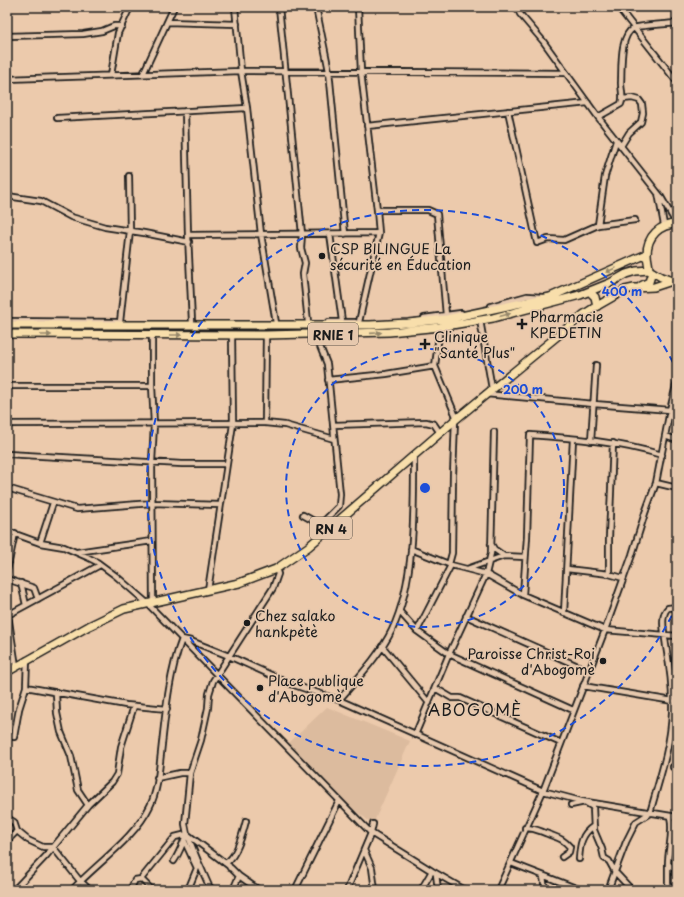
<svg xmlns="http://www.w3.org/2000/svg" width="684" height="897" viewBox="0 0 684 897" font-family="'Playpen Sans',sans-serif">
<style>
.built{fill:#dcbb9e}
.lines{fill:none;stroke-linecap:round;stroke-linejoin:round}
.minor-casing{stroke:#1c1c1c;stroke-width:8}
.primary-casing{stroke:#1c1c1c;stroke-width:10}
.trunk-casing{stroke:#1c1c1c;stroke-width:10}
.minor{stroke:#e6c8ad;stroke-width:4.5}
.primary{stroke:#f8deab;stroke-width:7}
.trunk{stroke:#f8deab;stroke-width:7}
.oneway{fill:#95876b}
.ring{fill:none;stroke:#1d4ed8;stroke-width:2;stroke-dasharray:7 5}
.poi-dot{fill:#1c1c1c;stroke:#e6c8ad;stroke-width:1.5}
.labels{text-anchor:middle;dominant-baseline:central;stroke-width:3.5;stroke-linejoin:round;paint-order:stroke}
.shield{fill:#e6c8ad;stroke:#595048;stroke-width:1}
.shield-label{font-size:13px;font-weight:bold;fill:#1c1c1c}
.poi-label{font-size:14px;fill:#1c1c1c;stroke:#e6c8ad;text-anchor:start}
.quarter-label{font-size:16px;letter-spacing:1px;fill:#1c1c1c;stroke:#e6c8ad}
.centre{fill:#1d4ed8;stroke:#e6c8ad;stroke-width:2}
.ring-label{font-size:12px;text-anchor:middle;font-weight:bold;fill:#1d4ed8;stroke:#e6c8ad;stroke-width:3.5;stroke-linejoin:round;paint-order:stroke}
</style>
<rect width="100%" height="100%" fill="#eccaac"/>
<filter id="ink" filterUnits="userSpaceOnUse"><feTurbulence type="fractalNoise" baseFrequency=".025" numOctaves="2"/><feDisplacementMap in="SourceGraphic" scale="8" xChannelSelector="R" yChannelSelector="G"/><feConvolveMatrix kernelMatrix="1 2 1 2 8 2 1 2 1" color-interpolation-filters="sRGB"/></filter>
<g filter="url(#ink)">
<path class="built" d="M327,707l83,34 -37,83 -24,-18 -60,-63z"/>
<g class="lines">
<defs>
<path id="minor" d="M235,7l6,64 6,37 14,126 15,89
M279,7l23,227 -1,14 4,15 -2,11 5,48
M316,7l13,64 16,163
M358,7l3,65 16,138 2,23 -20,89
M517,7l3,7 23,27 55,76 63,80 15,26
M618,7l59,75
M518,10l12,-3
M167,22l70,2
M7,36l76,-2 19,-3 12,-5h8
M143,74l31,-67
M111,75l7,-42 12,-26
M7,79l234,-8 325,2
M185,111l3,124 4,87
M508,111l29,132 11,-4 16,1 34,-15 37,-5
M598,117l23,-13c3,-7 0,-14 0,-21 1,-14 -2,-48 13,-55 5,-3 35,-4 43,-5
M57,118l190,-10
M367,126l221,-23
M621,146l8,-13 12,-11 2,-9 -1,-9 -3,-4 -7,-2 -9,1
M658,193l6,32
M7,196l34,5 30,16 34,10 39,6 45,9
M377,210h51l9,4 9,101
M598,225l7,-49 11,-35
M330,234l12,87
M188,235l191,-2
M491,306l36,-10 16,1
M424,318l37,-5
M480,320l12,69
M7,321l110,1
M120,322l10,-91 -1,-55
M329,322h26
M440,327l-5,39 22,53
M152,335v51l2,38 -2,38 1,140
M328,380l58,-6 49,-8
M7,386h145
M486,394l108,10 76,6
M265,423l1,-88
M7,424l258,-1 20,2 49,14
M333,425l93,-3 8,2 6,9
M665,436l12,4
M591,441l5,-76
M7,454l175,10h45
M656,483l21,5
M7,488l70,21 75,-6 68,2
M303,515l16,9 3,-1 17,-17 1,-12 -13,-130 -12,-30
M7,531l33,12 24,4 23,10 10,5 19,14 31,27 224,230 61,38 33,19
M40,543l13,-40
M491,544l3,5 10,7
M411,549l40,16 35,9 37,21 82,35 72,6
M77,552l75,-11
M449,564l3,-11 1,-78 2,-55
M467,569l37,-13 21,1
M567,569l42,5 14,4
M7,571l8,-38
M609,574v-36l4,-95
M7,579l27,9 4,11
M21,583l5,22
M208,590l25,-166 -1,-89
M523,595l4,-58 3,-102c45,3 89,7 132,20
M400,612l17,19 32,23 124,56
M564,613l9,-174
M466,616l123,55
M417,631l34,-66
M382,646l47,57
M16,666l-8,-51 92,-50
M583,686l90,15
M26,687l100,18 41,4
M435,688l17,10h8l101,45
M56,693l1,20 4,19 10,24 7,34 10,15
M339,700c18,-21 41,-45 53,-70 23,-48 22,-120 22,-173
M415,735l34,-81 37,-80 5,-21 3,-121
M7,736l7,1 5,-28 7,-22 1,-27
M673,767h4
M157,778l23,-5h10
M571,805l14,-3 8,5 1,23 8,19 2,9 5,3 6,11 14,15v3
M670,816c4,17 -2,32 -2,48l9,6
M7,818l7,4 3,9 11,9 15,7h10l27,34 10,9
M525,828c11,0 14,3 23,6 10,4 14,4 22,13l-1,5 -7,5
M187,834l42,32 1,2h1l8,8
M184,840l13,28 -7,17
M7,841l10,-10
M364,850l8,18 3,22
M579,859c1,-14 2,-25 15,-33
M225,863c11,-4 18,-30 21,-42
M511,863l70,27
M436,874l2,16
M543,876l2,14
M132,886l3,-6 6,-1
M14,890l32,-34 42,-51 24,-23 5,-8 4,-27 13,-41
M72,890c24,-26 63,-52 78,-84 8,-16 9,-36 11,-53 4,-36 8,-81 21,-114l9,2 38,15 62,28 48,16 204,91 38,10 96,16
M152,890l-11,-11 34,-42 12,-3c-4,8 -8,20 -13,27
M213,890l-4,-4 -11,-25 -11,-27 -2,-10 5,-51 11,-33 7,-32 1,-14 4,-13 60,-93 5,-14 -2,-5
M233,890l6,-14 20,14
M295,890l44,-89
M347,890l24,-57 2,-9
M421,890l11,-19
M498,890l45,-99 62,-161 27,-75 13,-42 11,-30 14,-73 7,-29
M608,890l18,-48 10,-20 14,-9c9,-33 21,-67 22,-101 1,-22 -2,-44 -6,-66 -1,-11 -7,-30 2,-38l9,-1
M668,890v-26"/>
<path id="primary" d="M641,286l8,-4 3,-10
M7,672l82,-46 35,-17 115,-26 37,-14 32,-22 147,-127 128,-105 14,-9 28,-16 9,-2 20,-1 18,-6"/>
<path id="trunk" d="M649,270c0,-5 -2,-11 -2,-16 0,-18 13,-30 30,-30
M590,292l5,5 2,9
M7,325h363l38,-2 39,-4 103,-22 97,-43
M7,334l259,1 123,-3 51,-5 53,-9 87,-23 30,-12 16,-9 10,-3 13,-1 12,7 11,4 5,-1"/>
</defs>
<use href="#minor" class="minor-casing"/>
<use href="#primary" class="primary-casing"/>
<use href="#trunk" class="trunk-casing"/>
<use href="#minor" class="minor"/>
<use href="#primary" class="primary"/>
<use href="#trunk" class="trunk"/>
</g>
<defs><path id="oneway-solid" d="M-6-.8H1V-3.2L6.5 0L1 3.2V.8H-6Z"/></defs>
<g class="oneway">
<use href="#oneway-solid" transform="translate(611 270) rotate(155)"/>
<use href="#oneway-solid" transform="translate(505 315) rotate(-15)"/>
<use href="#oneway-solid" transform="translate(376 333) rotate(-4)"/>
<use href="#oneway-solid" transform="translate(46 335)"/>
<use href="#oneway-solid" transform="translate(176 335)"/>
</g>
</g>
<g class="ring">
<circle cx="425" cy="488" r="139"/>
<path d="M677 605A278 278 0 1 1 677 371"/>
</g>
<g class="poi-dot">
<circle cx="322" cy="256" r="4"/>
<path d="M520 318h4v4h4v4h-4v4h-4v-4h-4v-4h4z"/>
<path d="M423 338h4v4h4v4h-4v4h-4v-4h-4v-4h4z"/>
<circle cx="247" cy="623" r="4"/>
<circle cx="603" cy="661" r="4"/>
<circle cx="260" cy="688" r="4"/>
</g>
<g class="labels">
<g class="shield">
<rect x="308" y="323" width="50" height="22" rx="3"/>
<rect x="310" y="517" width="42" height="22" rx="3"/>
</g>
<g class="shield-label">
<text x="333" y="334">RNIE 1</text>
<text x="331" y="528">RN 4</text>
</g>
<g class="poi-label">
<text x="330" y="248">CSP BILINGUE La<tspan x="330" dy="16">sécurité en Éducation</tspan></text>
<text x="530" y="316">Pharmacie<tspan x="530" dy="16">KPEDETIN</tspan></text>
<text x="434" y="336">Clinique<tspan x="434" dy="16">"Santé Plus"</tspan></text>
<text x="255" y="615">Chez salako<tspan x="255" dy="16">hankpètè</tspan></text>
<text x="595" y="653" text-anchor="end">Paroisse Christ-Roi<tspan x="595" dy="16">d'Abogomè</tspan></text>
<text x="268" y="680">Place publique<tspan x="268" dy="16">d'Abogomè</tspan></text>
</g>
<g class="quarter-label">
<text x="475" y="709">ABOGOMÈ</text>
</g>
</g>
<circle cx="425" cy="488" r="6" class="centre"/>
<g class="ring-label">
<text x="622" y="296">400 m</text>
<text x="523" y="394">200 m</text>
</g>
<rect width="684" height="897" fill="none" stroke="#e6c8ad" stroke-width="24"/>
<rect x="12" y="12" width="660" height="873" fill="none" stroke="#1c1c1c" stroke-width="1.5" filter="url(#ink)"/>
</svg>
